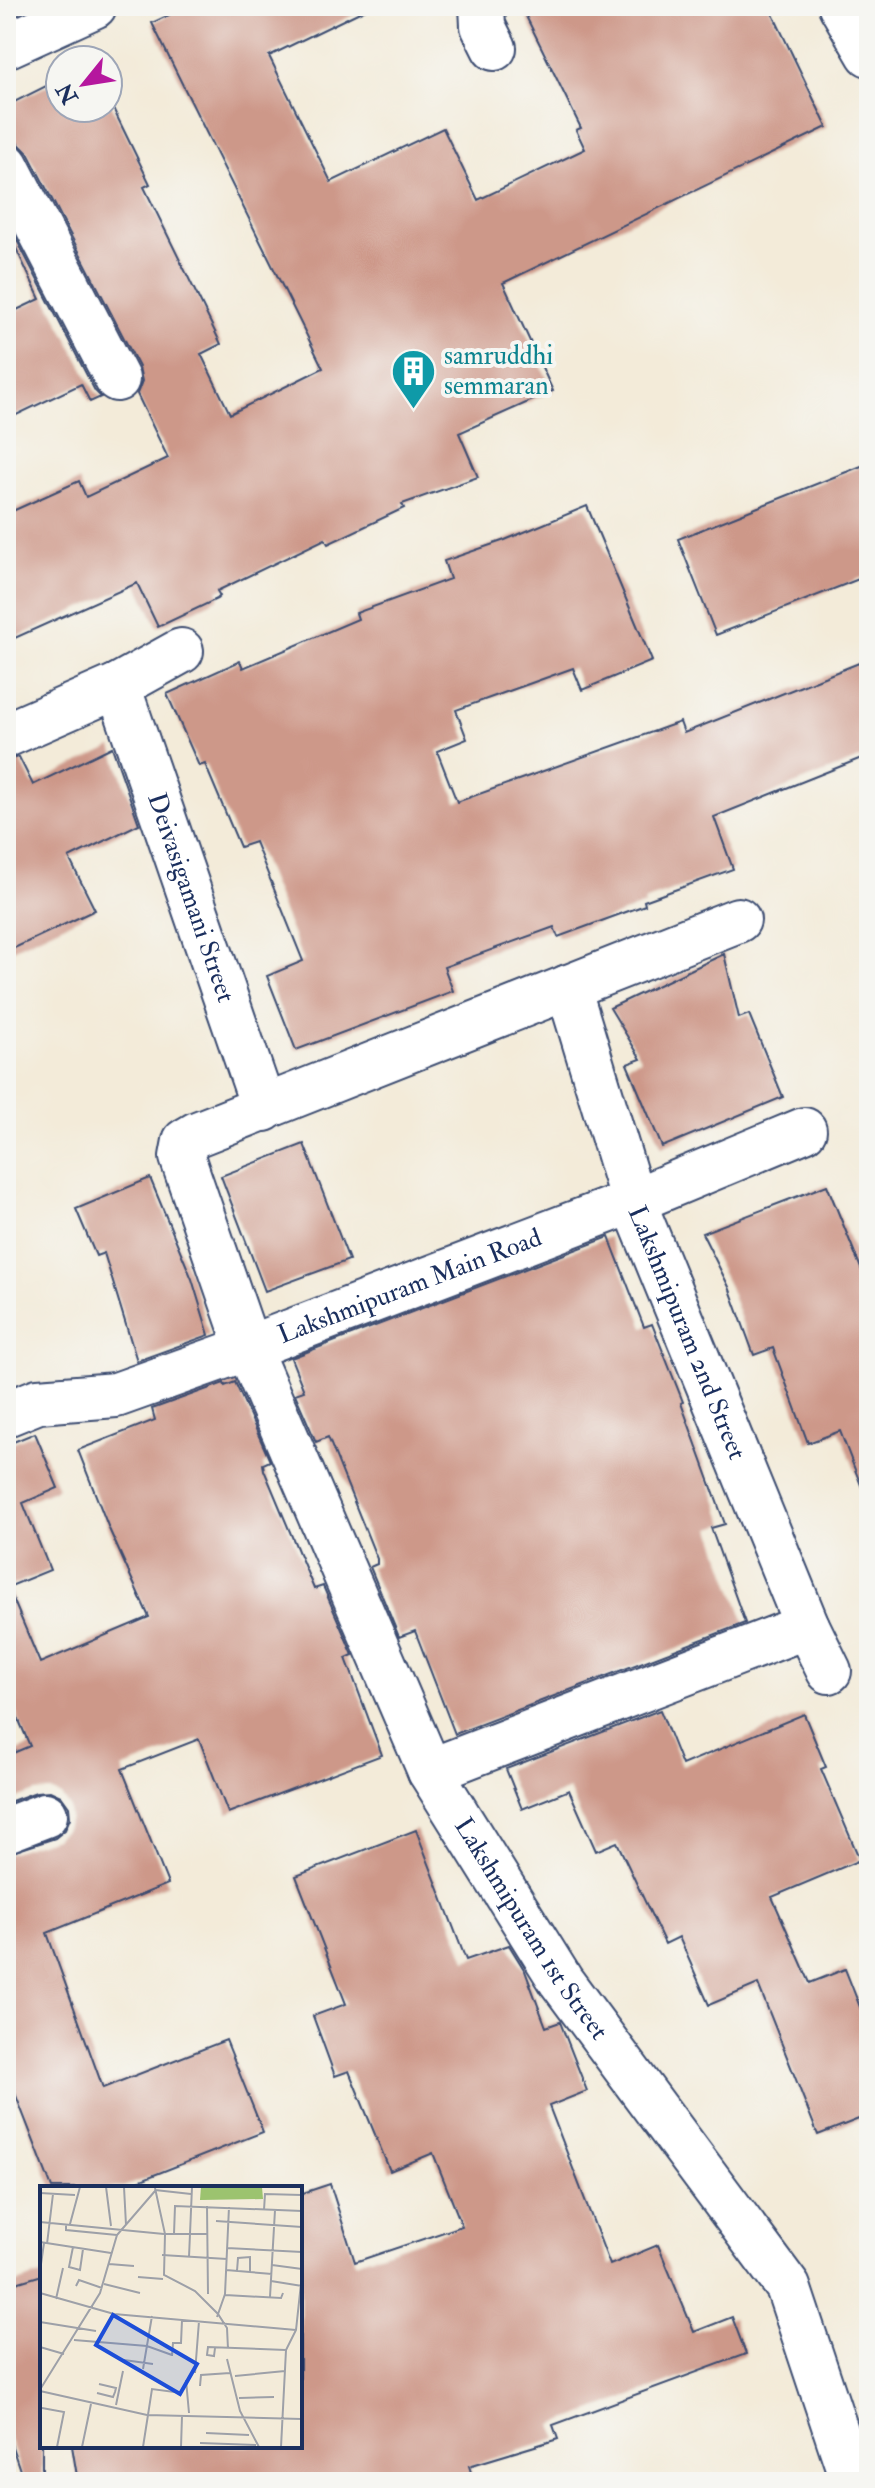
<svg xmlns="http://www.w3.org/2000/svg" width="875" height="2488" viewBox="0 0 875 2488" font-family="'IM FELL Double Pica',serif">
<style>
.building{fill:#cd9889}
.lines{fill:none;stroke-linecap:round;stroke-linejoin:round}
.street-casing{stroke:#3b4b70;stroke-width:48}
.street{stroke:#fff;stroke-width:44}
.labels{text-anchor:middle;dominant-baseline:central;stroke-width:8;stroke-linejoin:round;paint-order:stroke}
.culture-label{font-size:26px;fill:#0d838f;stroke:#f6f6f2;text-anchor:start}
.street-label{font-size:26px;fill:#1b2f5e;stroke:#f6f6f2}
.inset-road{fill:none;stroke:#9da0a8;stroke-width:2}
.view{fill:#1d4ed8;fill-opacity:0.15;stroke:#1d4ed8;stroke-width:4}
.inset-edge{fill:none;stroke:#1b2f5e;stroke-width:4}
</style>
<rect width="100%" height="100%" fill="#f6f6f2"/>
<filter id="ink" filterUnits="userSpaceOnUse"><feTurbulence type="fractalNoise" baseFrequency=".0125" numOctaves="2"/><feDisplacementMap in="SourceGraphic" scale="16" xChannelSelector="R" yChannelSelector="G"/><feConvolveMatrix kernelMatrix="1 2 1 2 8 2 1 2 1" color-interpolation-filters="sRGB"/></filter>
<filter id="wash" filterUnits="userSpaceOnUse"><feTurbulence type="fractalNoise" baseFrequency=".006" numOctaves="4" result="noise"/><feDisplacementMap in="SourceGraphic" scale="32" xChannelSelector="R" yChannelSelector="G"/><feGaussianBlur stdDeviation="1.8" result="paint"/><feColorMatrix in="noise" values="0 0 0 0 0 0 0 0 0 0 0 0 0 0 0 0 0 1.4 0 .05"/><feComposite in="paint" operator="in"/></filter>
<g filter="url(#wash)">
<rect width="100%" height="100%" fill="#f3ebd9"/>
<g id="blocks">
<path class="building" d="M188,6h184l-103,50 62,126 112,-54 35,72 107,-51 -9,-19 5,-2 -60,-122h248l58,121 -324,156 50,108 -94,42 19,44 -76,27 2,4 -76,36 -3,-5 -108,52 3,5 -3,3 -59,28 -21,-44 -131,59v-128l73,-33 7,16 82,-39 -31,-64 5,-13 -3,-14 -111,-214 -9,-9 -13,-4v-34l54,-27v29h48v-10l42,86 -6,3 77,157 -20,10 29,60 93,-46 -171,-345z
M6,219l89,172 6,6 -11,5 -9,-18 -75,36v-105l34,-16 -34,-72z
M869,463v112l-153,60 -38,-96z
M587,506l65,155 -70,29 -9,-22 -117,42 11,29 -30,12 20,51 223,-80 4,11 185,-74v96l-155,62 19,52 -89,32 1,4 -87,32 -4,-10 -110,40 9,24 -157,59 -29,-74 36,-15 -48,-119 -15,5 -35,-83 -6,2 -32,-72 73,-33 3,7 115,-49 -2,-6 94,-34 -6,-18 61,-21z
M112,747l27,77 -70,34 26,52 -89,42v-192l13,-3 14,28z
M724,954l15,64 10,-4 34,83 -121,50 -35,-83 14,-5 -31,-51z
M304,1144l45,116 -84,31 -44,-115z
M150,1178l42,101 17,56 -72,26 -33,-108 -8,3 -20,-47z
M827,1185l42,103v209l-3,1 -26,-67 -32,12 -35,-95 -19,7 -25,-68 -27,-54z
M609,1237l35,90 8,-3 31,78 -2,1 44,121 -14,4 34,95 -290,111 -40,-103 -16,6 -29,-70 7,-3v-5l-49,-122 -12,5 -21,-48 9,-3 -13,-33z
M235,1382l35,79 -7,3 1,6 50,119 9,-3 30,69 -7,3 36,97 -154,58 -29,-74 -77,30 46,115 -121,49 56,155 123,-48 37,92 -142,56h-69l-46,-118v-216l49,-16 10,-8 5,-12 -1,-11 -8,-11 -11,-5 -14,1 -30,11v-47l24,-10 -24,-56v-245l29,-12 23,55 -35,15 27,67 -42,17 32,76 109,-46 -39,-86 -32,-81 77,-30 -3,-11 72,-26 1,3z
M660,1710l22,55 122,-51 22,53 -5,2 39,91 -88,37 38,86 35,-14 24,61v85l-51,20 -60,-151 -49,21 -30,-68 -14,7 -48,-102 -21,9 -27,-61 -47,19 -16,-40z
M416,1830l50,130 43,-15 16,26 21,56 14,-5 27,69 -38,15 61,159 48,-20 36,87 38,-15 14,37 -193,71 5,14 -89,27 5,16h-396l-6,-36h228v-252l30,-10 25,78 107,-36 -29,-73 -43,18 -41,-100 -14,5 -22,-60 33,-12 -50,-128z
M42,2275v207h-18l-18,-53v-143z"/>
</g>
</g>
<g filter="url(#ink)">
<use href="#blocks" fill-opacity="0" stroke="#3b4b70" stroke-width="2"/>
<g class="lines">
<defs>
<g id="street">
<path d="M482,6l1,20 11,22"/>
<path d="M841,6l28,48"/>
<path d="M6,46l88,-40"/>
<path d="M6,165l111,214"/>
<path id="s1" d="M118,686l146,423"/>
<path d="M6,735l112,-49 63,-35"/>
<path id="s2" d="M738,920l-541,214 -12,7 -3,16 66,191 182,423 131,210 227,306 65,195"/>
<path id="s3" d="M568,987l65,214 174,425 22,45"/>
<path id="s4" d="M6,1414l32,-13 78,-6 132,-47 385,-147 171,-71"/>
<path d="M430,1771l377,-145"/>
<path d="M6,1830l39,-15"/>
</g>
</defs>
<use href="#street" class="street-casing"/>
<use href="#street" class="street"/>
</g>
</g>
<defs>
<symbol id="building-pin" viewBox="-11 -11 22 30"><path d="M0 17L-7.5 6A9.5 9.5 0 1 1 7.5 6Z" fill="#0f9aa8" stroke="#f6f6f2"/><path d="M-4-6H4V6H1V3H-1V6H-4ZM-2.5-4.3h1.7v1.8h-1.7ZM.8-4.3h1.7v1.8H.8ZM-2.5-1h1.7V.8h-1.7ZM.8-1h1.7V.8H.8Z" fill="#fff"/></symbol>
</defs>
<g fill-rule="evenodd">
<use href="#building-pin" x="388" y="346" width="51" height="69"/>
</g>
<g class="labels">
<g class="culture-label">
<text x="444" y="356">samruddhi<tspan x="444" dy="30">semmaran</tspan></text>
</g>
<g class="street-label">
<text stroke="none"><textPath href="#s1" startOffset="224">Deivasigamani Street</textPath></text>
<text stroke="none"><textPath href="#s4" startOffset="426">Lakshmipuram Main Road</textPath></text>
<text stroke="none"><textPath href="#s3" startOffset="366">Lakshmipuram 2nd Street</textPath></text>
<text stroke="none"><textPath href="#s2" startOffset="1462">Lakshmipuram 1st Street</textPath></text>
</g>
</g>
<g transform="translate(40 2186)">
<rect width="262" height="262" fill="#f3ebd9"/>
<path d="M161,1h61l1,12 -63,1z" fill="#9cc36f"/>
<path class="inset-road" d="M66,1l5,39M84,1l2,38M115,2l10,46 -1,41 31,16 23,23 9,14 1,21M115,4l36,4M0,7l35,2M167,20l1,88M224,24l1,-16 37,1M176,35l86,6M0,36l124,12M26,38v6l51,5M30,38l10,-37M125,48h42M134,48l1,-28 127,5M0,56l71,11M7,58l6,-50M33,61l-4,20 11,3 3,-21M187,62l75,4M122,69l65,4M149,71l3,-70M69,78l25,2M232,79l30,4M186,84l46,4M0,85l4,-28M197,85l1,-13 12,-1v15M98,91l25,2M231,95l31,5M64,98l36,9M36,100l3,-6 23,8M0,107l74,21 182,16M185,109l56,3 2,-5M230,111l5,-87M16,113l7,-31M177,131l8,-23 4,-87M0,136l56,9M34,154l73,6 25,9M0,161l24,7M175,162l-1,8 -7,-1 1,-8 78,3M132,170l1,-13h8l1,-23M187,173l13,52 19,36M84,174l29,4M103,183l9,-53M155,187l4,-52M195,190l50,-5M146,194l3,33M160,200l1,-11 29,-2M0,205l107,24 155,4M57,207l16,4 2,-5 1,-4 -17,-4M199,212l35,-1M0,214l1,-12 59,-95 17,-58 38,-44M76,219l7,-34M2,222l22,4 -7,35M166,247l43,2M160,257l56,2M42,261l9,-43M103,261l9,-58 30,4M141,261l1,-31M241,261l5,-97 10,-20 6,-56"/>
<path class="view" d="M73,129l84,49 -17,30 -84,-49z"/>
<rect width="262" height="262" class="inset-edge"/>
</g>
<rect width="875" height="2488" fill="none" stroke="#f6f6f2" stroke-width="32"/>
<g transform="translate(84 84) rotate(240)"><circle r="38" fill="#f6f6f2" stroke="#9ea6b7" stroke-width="2"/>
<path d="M0-6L14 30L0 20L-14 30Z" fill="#b5179e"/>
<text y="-12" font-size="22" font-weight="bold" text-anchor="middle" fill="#1b2f5e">N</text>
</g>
</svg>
